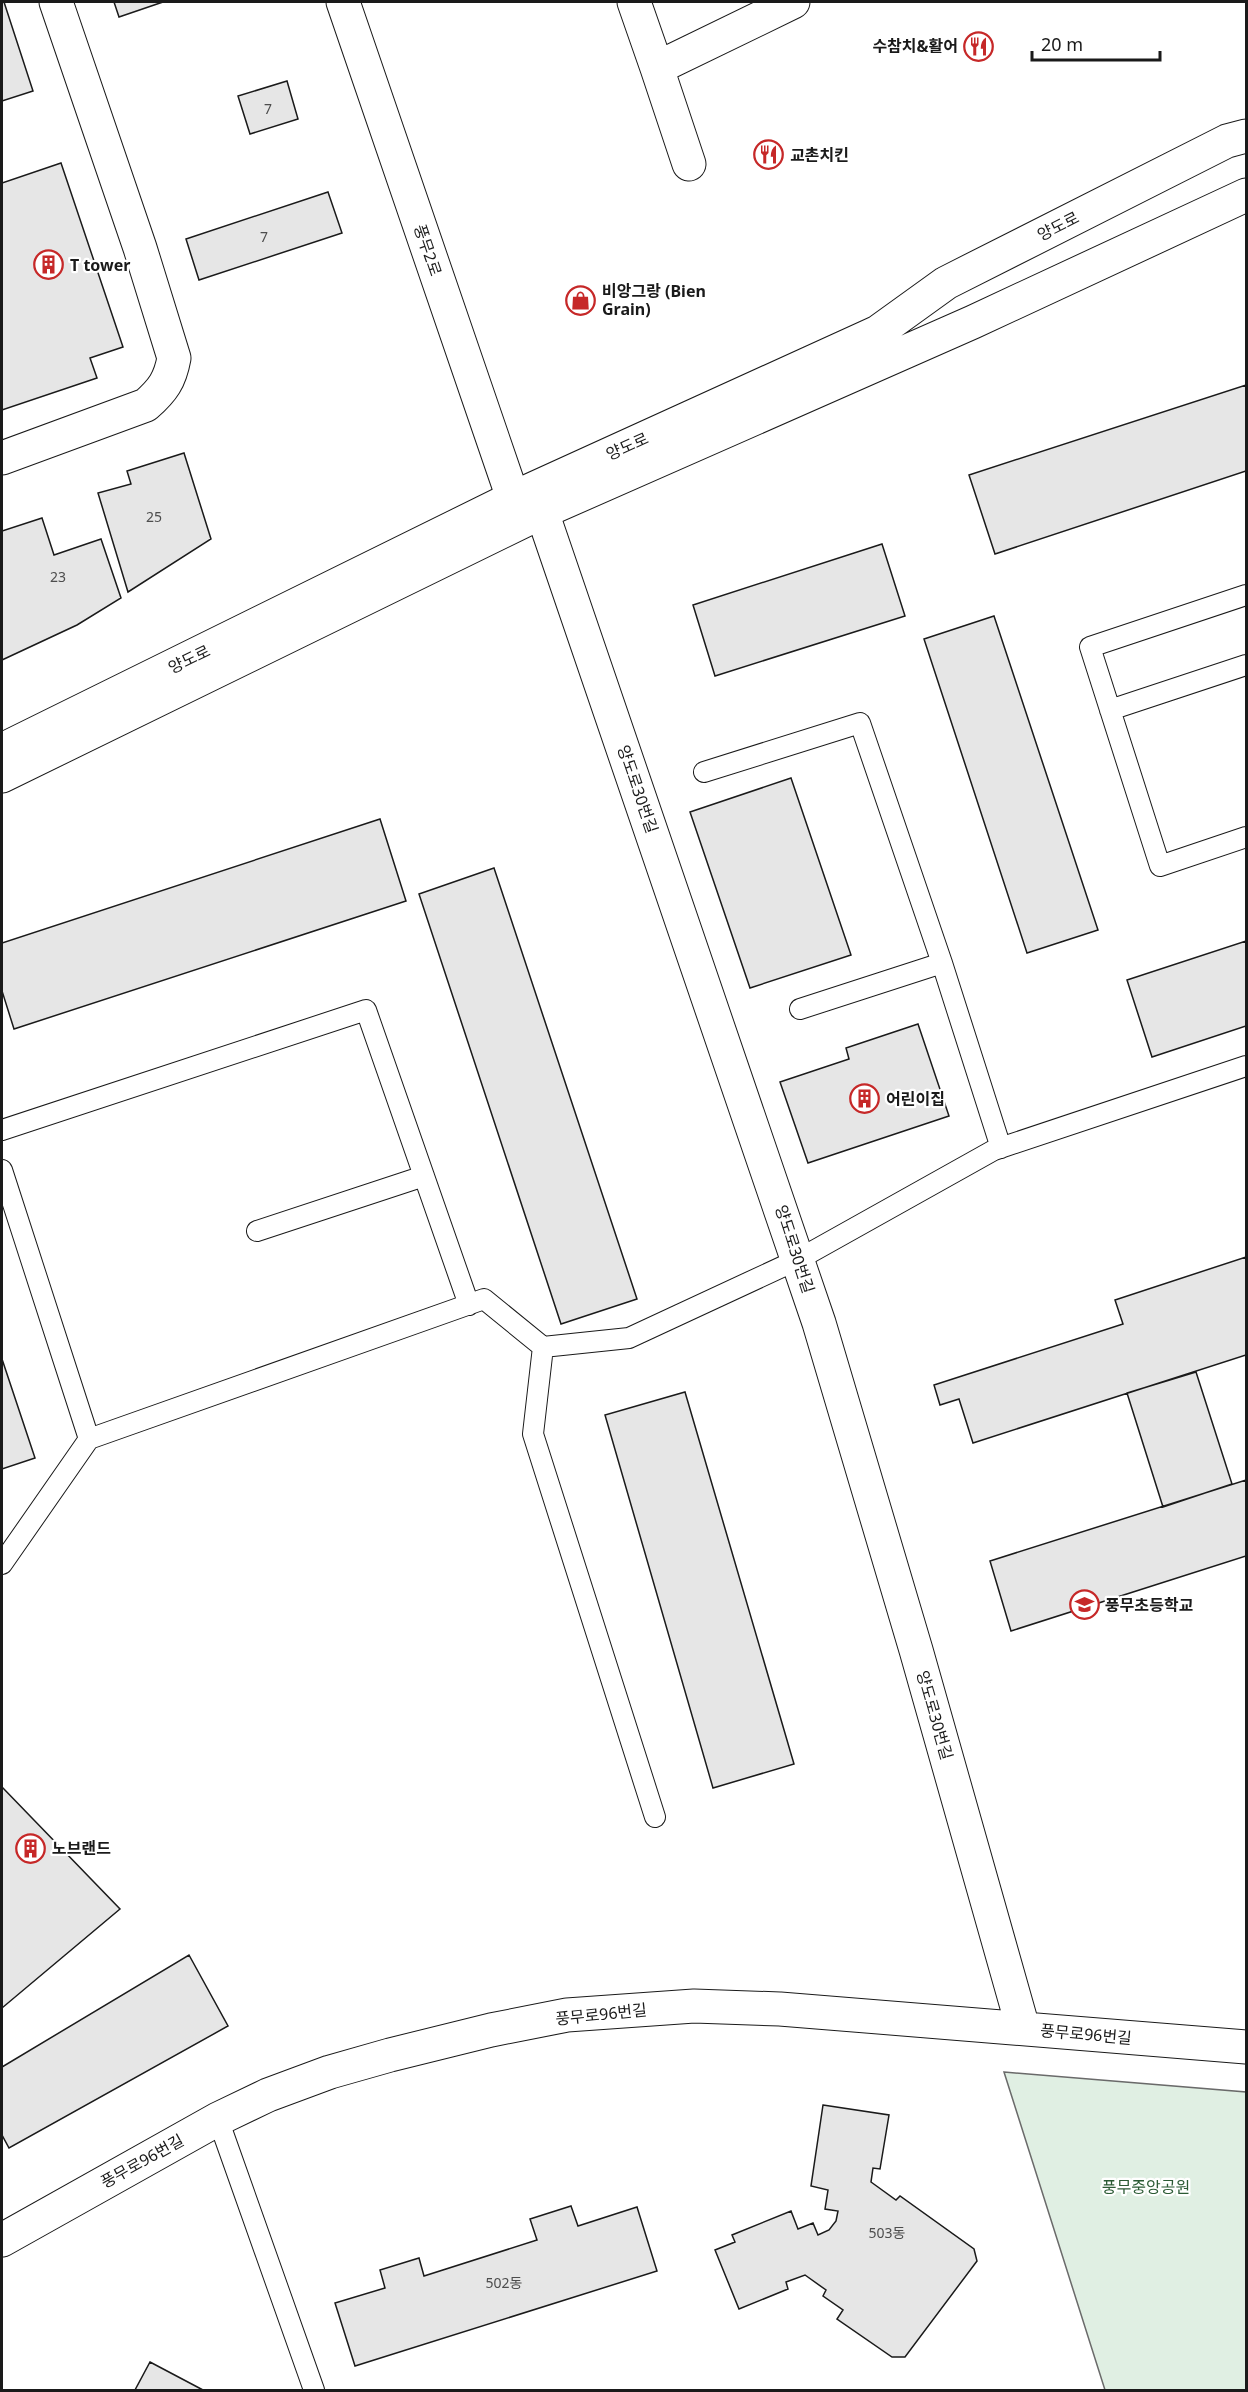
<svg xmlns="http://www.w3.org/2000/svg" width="1248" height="2392" viewBox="0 0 1248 2392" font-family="'Noto Sans','Noto Sans KR',sans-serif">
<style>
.green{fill:#e0efe3;stroke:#6a6a6a;stroke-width:1.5}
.building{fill:#e6e6e6;stroke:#1a1a1a;stroke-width:1.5}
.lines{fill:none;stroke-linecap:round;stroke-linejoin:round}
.lane-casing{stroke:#1a1a1a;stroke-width:22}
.street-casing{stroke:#1a1a1a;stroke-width:35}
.secondary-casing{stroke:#1a1a1a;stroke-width:35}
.lane{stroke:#fff;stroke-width:20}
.street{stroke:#fff;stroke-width:33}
.secondary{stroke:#fff;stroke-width:33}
.labels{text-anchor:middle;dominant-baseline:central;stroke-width:4.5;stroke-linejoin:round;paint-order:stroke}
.number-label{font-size:14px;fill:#4d4d4d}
.poi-label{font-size:16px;font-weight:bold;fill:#1a1a1a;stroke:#fff;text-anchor:start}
.street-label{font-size:16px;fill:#1a1a1a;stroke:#fff}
.park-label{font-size:16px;fill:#2b5a34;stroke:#fff}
</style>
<rect width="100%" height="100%" fill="#fff"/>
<path class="green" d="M1004,2072l242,20v298h-141z"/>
<path class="building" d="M2,2h2l29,89 -31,10z
M114,2h49l-44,15z
M287,81l11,38 -48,15 -12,-38z
M61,163l62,184 -33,11 7,20 -95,32v-227z
M328,192l14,41 -143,47 -13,-41z
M1246,385v86l-251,83 -26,-79z
M184,453l27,86 -83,53 -30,-99 33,-9 -4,-13z
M42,518l12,37 47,-16 20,59 -44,27 -75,35v-129z
M882,544l23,72 -190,60 -22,-71z
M994,616l104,314 -71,23 -103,-314z
M791,778l60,177 -101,33 -60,-176z
M380,819l26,82 -392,128 -12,-38v-48z
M494,868l143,431 -76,25 -142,-430z
M1246,941v85l-94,31 -25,-77z
M918,1024l31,92 -141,47 -28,-81 69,-23 -3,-11z
M1246,1257v98l-273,88 -14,-44 -19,6 -6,-20 189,-61 -8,-24z
M2,1359l33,99 -33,11z
M1196,1372l36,112 -69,23 -36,-114z
M685,1392l109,372 -81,24 -108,-373z
M1246,1480v76l-235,75 -21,-70z
M2,1787l118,122 -118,99z
M189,1955l39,71 -219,122 -7,-13v-68z
M823,2105l66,10 -9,54 -7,-1 -2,14 25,18 4,-4 74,53 3,12 -72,96h-13l-55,-38 6,-9 -20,-14 3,-6 -21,-15 -19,7 2,7 -49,20 -24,-59 20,-8 -3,-7 59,-24 7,18 15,-6 5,12 11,-5 7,-9 2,-10 -13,-2 3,-19 -17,-4z
M571,2206l7,20 59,-19 20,64 -302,95 -20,-63 50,-15 -5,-18 39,-12 5,18 113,-36 -7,-21z
M150,2362l53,28h-68z"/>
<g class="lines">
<defs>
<path id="lane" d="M1246,595l-156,52 70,219 86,-29
M1110,710l136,-45
M704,772l156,-49 82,240 59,185
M800,1009l142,-46
M2,1130l364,-120 103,295
M2,1170l87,269
M257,1231l167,-55
M543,1347l-10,87 122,383
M2,1564l87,-125 395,-140 59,48 86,-9 170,-79 195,-109 252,-84
M218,2119l96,271"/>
<path id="street" d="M343,2l170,496 29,14 277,811 97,327 107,378
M634,2l23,66 136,-66
M657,68l32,96
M2,458l144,-53c17,-15 24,-25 28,-47l-34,-110 -84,-246
M2,2240l216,-121 50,-24 62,-23 60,-17 101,-25 76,-15 127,-9 86,3 466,38"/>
<path id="secondary" d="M2,750l511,-252 365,-166 68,-49 281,-142 19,-5
M2,776l540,-264 431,-190 273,-127"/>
</defs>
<use href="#lane" class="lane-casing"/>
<use href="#street" class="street-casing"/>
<use href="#secondary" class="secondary-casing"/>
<use href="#lane" class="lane"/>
<use href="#street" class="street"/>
<use href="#secondary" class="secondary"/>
</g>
<defs>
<symbol id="restaurant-ring" viewBox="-11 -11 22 22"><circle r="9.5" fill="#fff" stroke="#c62828" stroke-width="1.5"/><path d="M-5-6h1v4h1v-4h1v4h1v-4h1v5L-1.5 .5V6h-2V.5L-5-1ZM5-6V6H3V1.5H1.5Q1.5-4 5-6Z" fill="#c62828"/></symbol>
<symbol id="building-ring" viewBox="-11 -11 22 22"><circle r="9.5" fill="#fff" stroke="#c62828" stroke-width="1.5"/><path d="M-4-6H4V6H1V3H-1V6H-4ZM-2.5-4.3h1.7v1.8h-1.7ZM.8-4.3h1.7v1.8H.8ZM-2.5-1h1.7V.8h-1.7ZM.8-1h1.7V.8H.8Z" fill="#c62828"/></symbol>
<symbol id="shop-ring" viewBox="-11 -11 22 22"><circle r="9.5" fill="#fff" stroke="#c62828" stroke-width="1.5"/><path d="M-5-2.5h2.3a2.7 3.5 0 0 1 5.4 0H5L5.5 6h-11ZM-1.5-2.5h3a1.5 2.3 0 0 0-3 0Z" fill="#c62828"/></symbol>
<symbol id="school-ring" viewBox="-11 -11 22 22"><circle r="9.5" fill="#fff" stroke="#c62828" stroke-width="1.5"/><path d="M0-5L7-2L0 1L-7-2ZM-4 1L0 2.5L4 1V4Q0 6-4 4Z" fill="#c62828"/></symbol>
</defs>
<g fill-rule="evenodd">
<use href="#restaurant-ring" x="962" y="30" width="33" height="33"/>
<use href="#restaurant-ring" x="752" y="138" width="33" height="33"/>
<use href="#building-ring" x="32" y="248" width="33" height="33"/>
<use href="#shop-ring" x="564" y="284" width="33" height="33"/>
<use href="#building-ring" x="848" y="1082" width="33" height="33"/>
<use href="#school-ring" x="1068" y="1588" width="33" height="33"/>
<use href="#building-ring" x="14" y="1832" width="33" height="33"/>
</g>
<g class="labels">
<g class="number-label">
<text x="268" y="108">7</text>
<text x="264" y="236">7</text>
<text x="154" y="516">25</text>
<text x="58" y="576">23</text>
<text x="887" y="2232">503동</text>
<text x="504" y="2282">502동</text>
</g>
<g class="poi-label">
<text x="958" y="46" text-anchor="end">수참치&amp;활어</text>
<text x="790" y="155">교촌치킨</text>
<text x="70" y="265">T tower</text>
<text x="602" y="291">비앙그랑 (Bien<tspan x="602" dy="18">Grain)</tspan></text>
<text x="886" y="1099">어린이집</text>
<text x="1105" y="1605">풍무초등학교</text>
<text x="52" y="1848">노브랜드</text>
</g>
<g class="street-label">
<text transform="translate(1058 226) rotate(-27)">양도로</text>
<text transform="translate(428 250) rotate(71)">풍무2로</text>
<text transform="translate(627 446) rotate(-24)">양도로</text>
<text transform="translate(189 659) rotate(-26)">양도로</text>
<text transform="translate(638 789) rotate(71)">양도로30번길</text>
<text transform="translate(795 1249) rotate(72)">양도로30번길</text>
<text transform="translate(935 1715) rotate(74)">양도로30번길</text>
<text transform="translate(601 2014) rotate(-6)">풍무로96번길</text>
<text transform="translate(1086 2034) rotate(5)">풍무로96번길</text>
<text transform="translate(142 2161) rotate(-29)">풍무로96번길</text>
</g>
<g class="park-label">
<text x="1146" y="2187">풍무중앙공원</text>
</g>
</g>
<rect width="1248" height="2392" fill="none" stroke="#1a1a1a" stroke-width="6"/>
<path d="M1032 51v9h128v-9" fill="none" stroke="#1a1a1a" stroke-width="3"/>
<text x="1041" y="51" font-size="18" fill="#1a1a1a" stroke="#ffffff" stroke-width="4.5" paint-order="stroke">20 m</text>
</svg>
